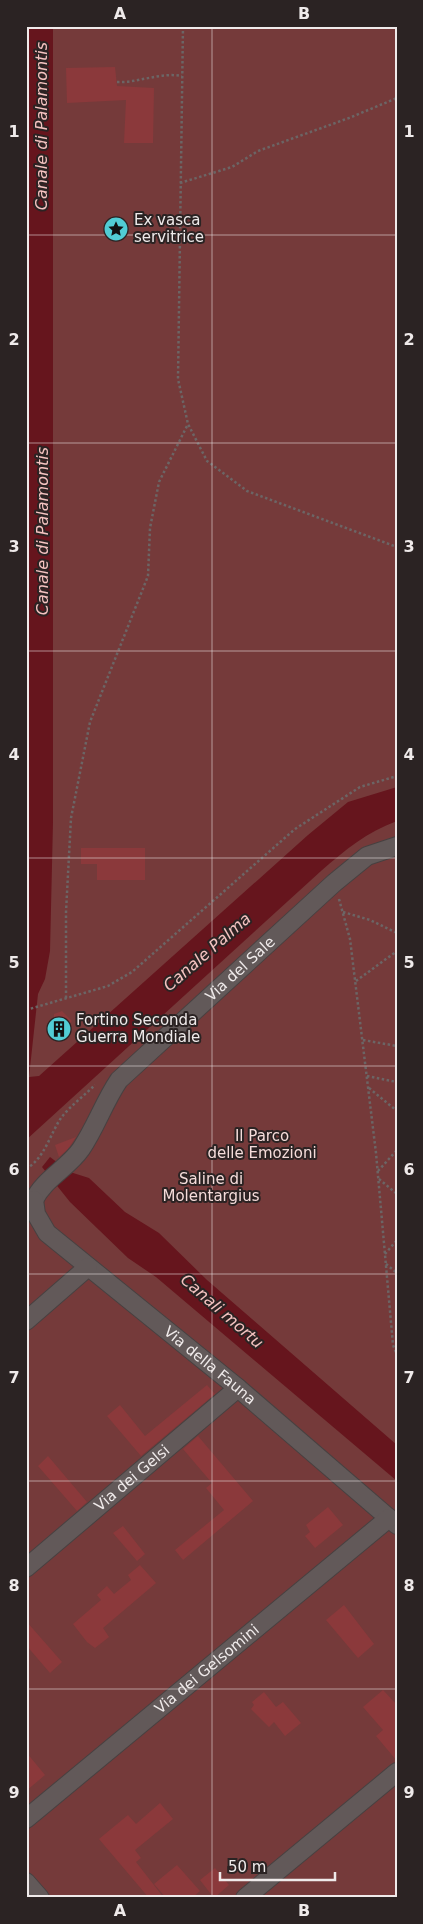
<svg xmlns="http://www.w3.org/2000/svg" width="423" height="1924" viewBox="0 0 423 1924" font-family="'DejaVu Sans',sans-serif">
<style>
.green{fill:#753a3a}
.water{fill:#66151d}
.building{fill:#8b393b}
.lines{fill:none;stroke-linecap:round;stroke-linejoin:round}
.minor-casing{stroke:#484141;stroke-width:20}
.path{stroke:#6c6565;stroke-width:2.5;stroke-dasharray:2.5 2.5;stroke-linecap:butt}
.minor{stroke:#625959;stroke-width:18}
.grid{fill:none;stroke:#efeaea;stroke-width:1;stroke-opacity:0.55}
.labels{text-anchor:middle;dominant-baseline:central;stroke-width:4;stroke-linejoin:round;paint-order:stroke}
.poi-label{font-size:15px;fill:#efeaea;stroke:#2b2323;text-anchor:start}
.street-label{font-size:15px;fill:#efeaea;stroke:#2b2323}
.park-label{font-size:15px;fill:#f5dcda;stroke:#2b2323}
.water-label{font-size:16px;font-style:italic;fill:#f5c3c1;stroke:#2b2323}
.neatline{fill:none;stroke:#efeaea;stroke-width:2}
.grid-label{font-size:16px;text-anchor:middle;font-weight:bold;fill:#efeaea}
</style>
<rect width="100%" height="100%" fill="#2b2323"/>
<path class="green" d="M26,26h371v1872h-371z"/>
<path class="water" d="M26,26h27v796l-3,129 -5,28 -7,15 -9,83 10,-1 269,-241 40,-33 49,-15v34c-30,11 -52,29 -76,50l-295,269z
M50,1157l20,15 19,6 36,34 34,21 48,47 190,165v36l-241,-204 -28,-19 -58,-56 -28,-35z"/>
<path class="building" d="M115,67l2,19 37,2 -1,55h-29l2,-43 -59,3 -1,-35z
M81,848h64v32h-48v-16h-16z
M62,1011l10,10 -19,18 1,-25z
M76,1137l-8,12 -9,8 -4,-12z
M207,1385l8,9 -74,62 -34,-40 13,-11 25,31z
M198,1436l55,65 -70,59 -8,-10 49,-40 -18,-22 6,-5 -29,-34z
M48,1456l39,46 -10,9 -39,-45z
M328,1507l15,18 -28,23 -10,-12 5,-4 -4,-7z
M123,1526l22,28 -8,7 -24,-28z
M140,1565l16,18 -53,45 6,9 -14,11 -8,-6 -14,-18 28,-24 -4,-5 10,-9 7,8 17,-14 -3,-5z
M344,1605l30,39 -16,14 -32,-38z
M26,1621l36,41 -12,11 -24,-28z
M383,1690l14,15v56l-21,-25 7,-6 -20,-23z
M264,1692l12,15 7,-5 18,21 -16,13 -11,-14 -5,5 -18,-18 3,-4 -2,-3z
M26,1752l19,23 -19,16z
M160,1803l13,16 -38,31 6,8 -5,4 28,36h-15l-50,-59 29,-24 8,9z
M177,1865l23,26 -8,7h-26l-12,-14z
M215,1868l14,17 -15,13 -14,-18z"/>
<g class="lines">
<defs>
<g id="minor">
<path id="s1" d="M26,1199l8,1c10,-21 34,-32 47,-51 15,-22 23,-47 38,-69l215,-197 33,-27 30,-10"/>
<path id="s2" d="M34,1200l2,14 11,19 191,155 159,137"/>
<path d="M26,1321l62,-54"/>
<path id="s3" d="M26,1568l212,-180"/>
<path id="s4" d="M26,1819l363,-301"/>
<path d="M26,1882l14,16"/>
<path d="M245,1898l152,-126"/>
</g>
</defs>
<use href="#minor" class="minor-casing"/>
<path class="path" d="M183,26l-5,353 10,45 19,37 40,30 150,56
M117,82c21,1 43,-10 65,-6
M180,183l52,-16 26,-16 91,-33 48,-20
M339,899l11,40 26,214 17,192 4,10
M343,912l27,8 27,13
M356,981l41,-30
M66,998v-86l5,-94 19,-96 58,-146 2,-48 9,-46 29,-58
M26,1010l82,-24 24,-14 163,-143 65,-42 37,-11
M363,1040l34,6
M367,1076l30,6
M369,1088l28,23
M26,1169c19,-11 24,-35 35,-51 9,-12 24,-23 34,-33
M378,1171l19,-21
M379,1179l18,15
M385,1254l12,-14
M386,1264l11,9"/>
<use href="#minor" class="minor"/>
</g>
<path class="grid" d="M212,26v1872M26,235h371M26,443h371M26,651h371M26,858h371M26,1066h371M26,1274h371M26,1481h371M26,1689h371"/>
<defs>
<symbol id="sight-disc" viewBox="-11 -11 22 22"><circle r="9.5" fill="#51ccd4" stroke="#2b2323"/><path d="M0-6L1.8-2.2L6-1.7L2.9 1.2L3.7 5.4L0 3.3L-3.7 5.4L-2.9 1.2L-6-1.7L-1.8-2.2Z" fill="#111"/></symbol>
<symbol id="building-disc" viewBox="-11 -11 22 22"><circle r="9.5" fill="#51ccd4" stroke="#2b2323"/><path d="M-4-6H4V6H1V3H-1V6H-4ZM-2.5-4.3h1.7v1.8h-1.7ZM.8-4.3h1.7v1.8H.8ZM-2.5-1h1.7V.8h-1.7ZM.8-1h1.7V.8H.8Z" fill="#111"/></symbol>
</defs>
<g fill-rule="evenodd">
<use href="#sight-disc" x="102" y="215" width="28" height="28"/>
<use href="#building-disc" x="45" y="1015" width="28" height="28"/>
</g>
<g class="labels">
<g class="poi-label">
<text x="134" y="220">Ex vasca<tspan x="134" dy="17">servitrice</tspan></text>
<text x="76" y="1020">Fortino Seconda<tspan x="76" dy="17">Guerra Mondiale</tspan></text>
</g>
<g class="street-label">
<text stroke="none"><textPath href="#s1" startOffset="321">Via del Sale</textPath></text>
<text stroke="none"><textPath href="#s2" startOffset="246">Via della Fauna</textPath></text>
<text stroke="none"><textPath href="#s3" startOffset="139">Via dei Gelsi</textPath></text>
<text stroke="none"><textPath href="#s4" startOffset="235">Via dei Gelsomini</textPath></text>
</g>
<g class="park-label">
<text x="262" y="1136">Il Parco<tspan x="262" dy="17">delle Emozioni</tspan></text>
<text x="211" y="1179">Saline di<tspan x="211" dy="17">Molentargius</tspan></text>
</g>
<g class="water-label">
<text transform="translate(41 126) rotate(-90)">Canale di Palamontis</text>
<text transform="translate(42 531) rotate(-90)">Canale di Palamontis</text>
<text transform="translate(207 952) rotate(-41)">Canale Palma</text>
<text transform="translate(222 1311) rotate(41)">Canali mortu</text>
</g>
</g>
<rect width="423" height="1924" fill="none" stroke="#2b2323" stroke-width="55"/>
<path d="M220 1872v8h115v-8" fill="none" stroke="#efeaea" stroke-width="2.5"/>
<text x="228" y="1872" font-size="15" fill="#efeaea" stroke="#2b2323" stroke-width="4" paint-order="stroke">50 m</text>
<rect x="28" y="28" width="368" height="1868" class="neatline"/>
<g class="grid-label">
<text x="120" y="19">A</text>
<text x="304" y="19">B</text>
<text x="14" y="137">1</text>
<text x="409" y="137">1</text>
<text x="14" y="345">2</text>
<text x="409" y="345">2</text>
<text x="14" y="552">3</text>
<text x="409" y="552">3</text>
<text x="14" y="760">4</text>
<text x="409" y="760">4</text>
<text x="14" y="968">5</text>
<text x="409" y="968">5</text>
<text x="14" y="1175">6</text>
<text x="409" y="1175">6</text>
<text x="14" y="1383">7</text>
<text x="409" y="1383">7</text>
<text x="14" y="1591">8</text>
<text x="409" y="1591">8</text>
<text x="14" y="1798">9</text>
<text x="409" y="1798">9</text>
<text x="120" y="1916">A</text>
<text x="304" y="1916">B</text>
</g>
</svg>
